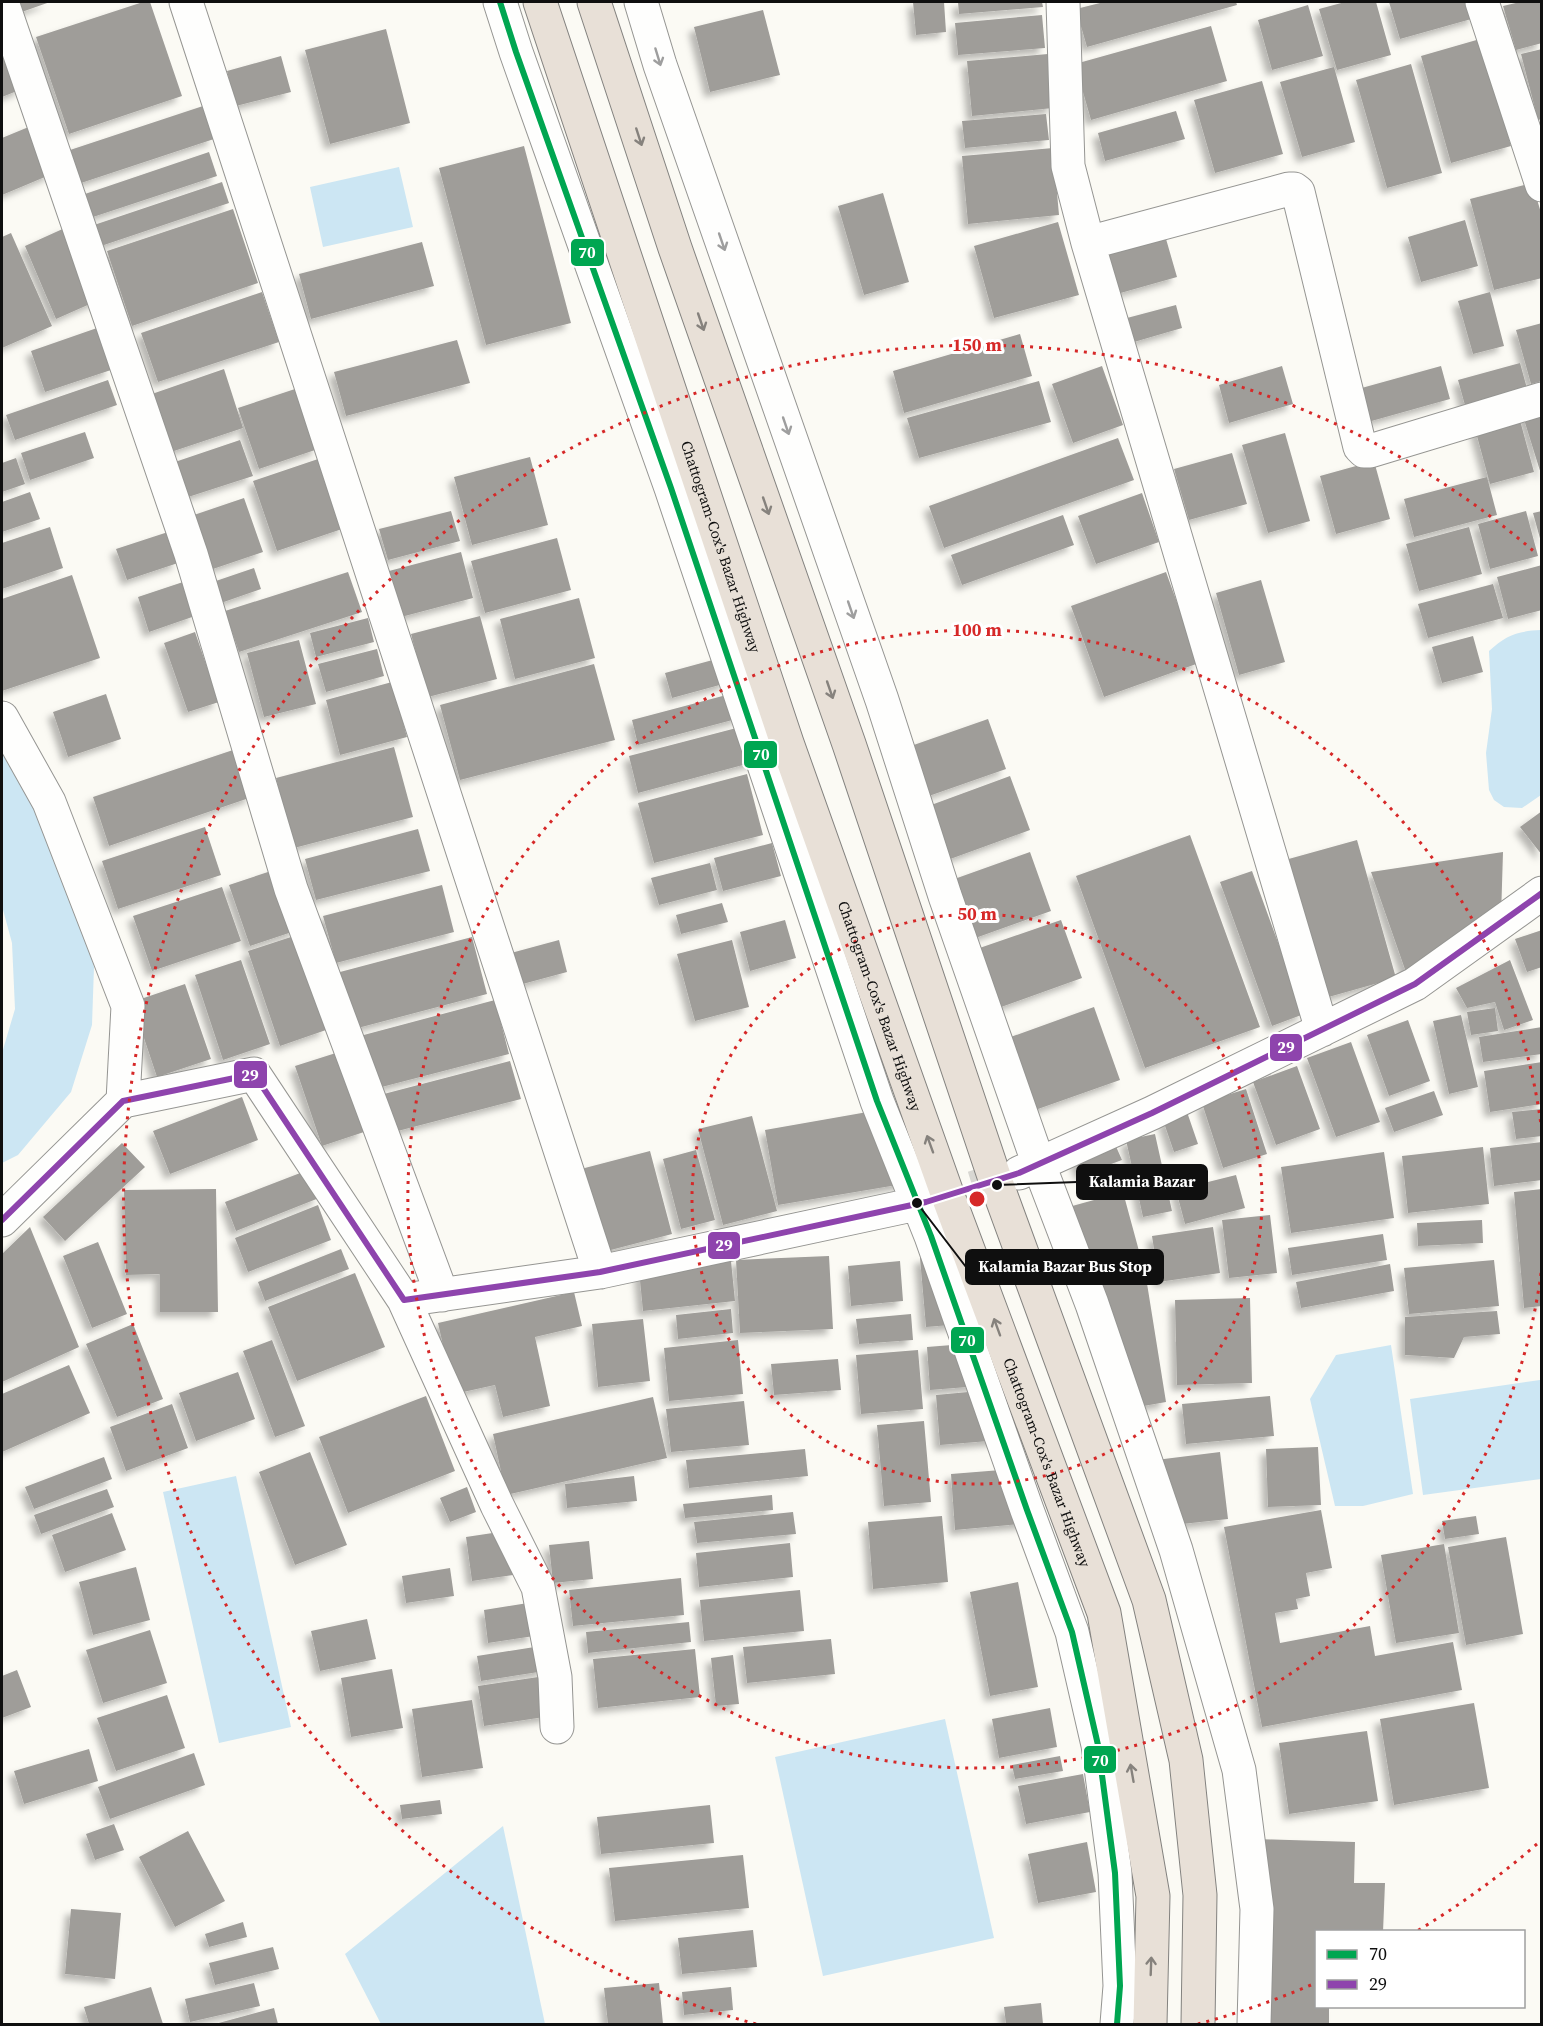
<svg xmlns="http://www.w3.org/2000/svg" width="1543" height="2026" viewBox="0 0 1543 2026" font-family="'Source Serif 4',serif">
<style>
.water{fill:#cce6f3}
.building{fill:#9f9d99;filter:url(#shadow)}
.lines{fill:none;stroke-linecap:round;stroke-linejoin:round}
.minor-tunnel{stroke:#d8d7d2;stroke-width:33;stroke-dasharray:33 16;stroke-linecap:butt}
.minor-casing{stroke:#959592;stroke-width:35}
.highway-casing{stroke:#83827f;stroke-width:35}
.minor{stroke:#fefefd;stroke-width:33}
.highway{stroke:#e8e0d7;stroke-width:33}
.bus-1-casing{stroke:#fff;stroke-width:10}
.bus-2-casing{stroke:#fff;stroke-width:10}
.bus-1{stroke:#00a651;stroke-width:6}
.bus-2{stroke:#8e44ad;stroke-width:6}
.oneway{stroke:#9e9e9e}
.oneway2{stroke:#86827d}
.ring{fill:none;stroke:#d62828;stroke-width:3;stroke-dasharray:3 6}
.labels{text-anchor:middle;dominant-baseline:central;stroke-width:6;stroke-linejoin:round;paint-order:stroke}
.street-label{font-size:15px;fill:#0f0f0f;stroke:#fff}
.centre{fill:#d62828;stroke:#fff;stroke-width:3}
.ring-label{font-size:18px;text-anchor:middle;font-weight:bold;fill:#d62828;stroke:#fff;stroke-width:6;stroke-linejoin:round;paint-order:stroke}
.leader{fill:none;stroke:#0f0f0f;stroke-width:2}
.callout-dot{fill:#0f0f0f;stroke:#fff;stroke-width:2}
.callout{fill:#0f0f0f;stroke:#0f0f0f;stroke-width:2}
.callout-label{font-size:16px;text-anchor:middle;font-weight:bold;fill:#fff}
.line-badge{stroke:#fff;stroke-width:2}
.badge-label{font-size:16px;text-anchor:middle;font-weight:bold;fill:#fff}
</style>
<defs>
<filter id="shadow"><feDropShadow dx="-5.5" dy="5.5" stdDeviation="3" flood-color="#0004"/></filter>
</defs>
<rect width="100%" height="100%" fill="#fbfaf4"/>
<path class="water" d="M399,167l14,60 -90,20 -13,-60z
M1541,630v165l-19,13 -18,-1 -10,-7 -5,-10 -3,-37 6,-44 -3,-58c17,-16 29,-20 52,-21z
M2,747l53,99 26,68 13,53 -2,58 -21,67 -53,63 -16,8v-110l13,-44 -3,-66 -10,-37z
M1391,1345l22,149 -50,12h-28l-25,-107 26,-44z
M1540,1380l1,99 -118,16 -13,-96z
M236,1476l55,251 -72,16 -56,-251z
M945,1719l49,219 -171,38 -48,-219z
M503,1826l42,198h-164l-36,-70z"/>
<path class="building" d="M12,2h38l-34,12z
M143,2h7l32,94 -113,38 -33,-97z
M913,2h31l2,30 -30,3z
M958,2h84l1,5 -84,7z
M1104,2h132l1,3 -150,42 -11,-38z
M1345,2h31l15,53 -54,15 -18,-61z
M1389,2h82l4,16 -75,21z
M1520,2h22v41l-26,7 -13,-44z
M1308,5l15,51 -51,14 -14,-50z
M763,10l17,65 -70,17 -16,-65z
M1042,15l3,33 -87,7 -3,-32z
M1211,26l16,55 -136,39 -16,-56z
M386,29l24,94 -80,21 -25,-94z
M1480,39l31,107 -60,17 -30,-107z
M2,42l20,47 -20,8z
M1542,49v70l-4,1 -17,-66z
M1048,54l5,54 -81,8 -5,-55z
M281,56l10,36 -55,14 -9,-35z
M1411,64l31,109 -55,15 -31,-108z
M1334,67l21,75 -53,15 -22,-75z
M1262,81l21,73 -68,19 -21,-73z
M203,106l11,33 -139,46 -11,-33z
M1176,111l9,28 -80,22 -7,-28z
M1046,114l3,26 -84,8 -3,-27z
M31,126l21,48 -50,21v-57z
M524,146l47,177 -85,22 -47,-177z
M1053,148l6,67 -91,9 -6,-68z
M209,152l8,24 -127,42 -8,-23z
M222,182l7,21 -128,43 -7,-21z
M1532,183l10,33v62l-48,12 -24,-91z
M883,193l26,89 -45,13 -26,-89z
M233,209l25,74 -126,43 -25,-75z
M1465,220l13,46 -57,16 -13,-45z
M1058,222l21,73 -85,23 -20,-72z
M67,227l32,73 -43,19 -31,-73z
M1164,232l13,45 -67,19 -13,-44z
M11,233l41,93 -50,22v-111z
M422,242l12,44 -123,33 -12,-45z
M262,292l17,50 -121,40 -17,-49z
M1490,292l14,54 -31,8 -15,-53z
M1176,305l6,23 -48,14 -7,-24z
M1542,323v58l-11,3 -15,-54z
M97,328l14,42 -66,22 -14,-41z
M1020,334l12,42 -128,37 -11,-42z
M457,340l13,43 -124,33 -12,-44z
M1520,363l8,29 -62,17 -8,-29z
M1102,366l21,59 -50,18 -21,-59z
M1282,366l11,38 -64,19 -10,-38z
M1441,366l9,33 -82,23 -10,-33z
M224,369l19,59 -75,25 -19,-58z
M108,380l9,25 -102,35 -9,-25z
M1039,381l12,41 -132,36 -12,-40z
M298,388l20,61 -59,20 -21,-61z
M1542,406v68h-1l-19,-61z
M1518,413l16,59 -44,12 -16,-59z
M85,432l9,26 -64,22 -9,-27z
M1285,433l25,88 -42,12 -26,-88z
M1118,438l16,42 -190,68 -15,-42z
M240,440l13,36 -71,23 -13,-35z
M1232,453l15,51 -58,16 -15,-51z
M530,457l18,68 -76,20 -18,-68z
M16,458l9,26 -23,8v-29z
M321,458l24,70 -68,23 -24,-70z
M1374,461l16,58 -54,15 -16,-58z
M1487,477l10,38 -83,22 -10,-38z
M30,492l10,27 -38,13v-30z
M1142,493l17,49 -63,22 -18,-48z
M244,498l19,54 -53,18 -19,-54z
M451,511l9,30 -72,19 -9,-31z
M1526,511l12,45 -48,13 -12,-45z
M1542,511v31h-1l-8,-29z
M1063,515l11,30 -112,40 -11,-30z
M50,527l13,41 -61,21v-46z
M1469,527l13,47 -63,17 -13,-47z
M168,532l10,31 -51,17 -11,-31z
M557,538l14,52 -86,23 -14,-52z
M461,552l12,46 -72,19 -12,-46z
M1542,565v45l-34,9 -11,-42z
M254,568l7,21 -43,15 -8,-21z
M348,572l14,40 -123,40 -14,-41z
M1166,572l33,91 -95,34 -33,-91z
M72,575l28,83 -98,33v-92z
M1261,580l24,82 -46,13 -23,-82z
M183,582l12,34 -46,16 -11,-35z
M1493,584l10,34 -75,20 -10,-34z
M579,598l16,60 -80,21 -15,-60z
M480,616l17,63 -69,18 -17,-63z
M368,618l6,24 -58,15 -6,-24z
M195,632l24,70 -31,10 -24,-69z
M1473,636l10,36 -41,11 -10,-36z
M299,640l17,64 -52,13 -17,-64z
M377,649l7,27 -58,16 -8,-28z
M720,658l7,25 -55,15 -7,-25z
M594,664l21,76 -155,40 -20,-75z
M392,682l15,55 -67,18 -14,-55z
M734,693l6,25 -102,27 -6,-25z
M106,694l15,45 -53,18 -15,-45z
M988,719l18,50 -80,28 -18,-50z
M748,725l10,36 -120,32 -9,-37z
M394,747l19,70 -119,31 -18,-70z
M236,749l16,48 -143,49 -16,-49z
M747,774l16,61 -109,28 -16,-60z
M1010,776l20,54 -88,32 -19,-54z
M1542,811v44l-22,-28z
M205,827l16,48 -103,34 -16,-48z
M418,829l12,42 -114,29 -11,-41z
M1190,835l70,192 -115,41 -69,-192z
M1357,840l39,138 -71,20 -40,-138z
M772,843l9,33 -58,15 -9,-33z
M1030,852l21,59 -84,30 -21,-59z
M1503,852l-2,65 -93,61 -37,-106z
M710,863l7,27 -58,15 -8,-27z
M277,869l21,61 -48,16 -21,-61z
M1252,871l52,143 -32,12 -52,-144z
M442,885l12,47 -118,31 -13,-47z
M222,887l19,54 -89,30 -19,-55z
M722,903l6,19 -47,12 -5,-19z
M785,920l11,38 -46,13 -10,-39z
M1061,920l21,58 -92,33 -22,-59z
M1542,930v37l-15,5 -12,-33z
M294,936l32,94 -46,16 -32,-95z
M472,937l15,57 -133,35 -14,-57z
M559,940l8,32 -48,13 -8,-32z
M732,940l17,67 -54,14 -18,-67z
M241,960l29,84 -47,16 -28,-85z
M1510,960l23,60 -29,10 -9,-28 -28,6 -11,-20z
M185,984l26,75 -54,18 -25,-75z
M495,1000l14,54 -135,35 -14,-53z
M1094,1007l26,73 -99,35 -27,-72z
M1495,1008l3,23 -27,4 -4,-23z
M1461,1015l17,72 -29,7 -16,-73z
M1408,1020l22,61 -41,15 -22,-61z
M1542,1027v27l-59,8 -4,-25z
M1351,1042l29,80 -44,15 -29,-79z
M339,1052l25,80 -42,14 -27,-80z
M510,1061l11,38 -131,34 -10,-38z
M1542,1062v42l-52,8 -6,-41z
M1297,1066l23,63 -44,16 -23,-63z
M1246,1089l21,65 -44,14 -21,-65z
M1434,1091l9,24 -49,17 -9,-24z
M242,1097l16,43 -88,34 -17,-43z
M896,1107l13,76 -131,22 -13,-75z
M1542,1109v27l-26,3 -4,-27z
M1187,1112l11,32 -24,8 -11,-32z
M752,1116l25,95 -54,14 -25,-96z
M1155,1134l17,77 -29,6 -17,-77z
M1114,1142l8,18 -41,15 -7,-18z
M1542,1142v38l-48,6 -4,-38z
M122,1143l23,24 -80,74 -22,-24z
M1483,1147l6,57 -81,9 -6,-57z
M696,1150l19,70 -34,9 -18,-70z
M650,1151l22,83 -69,18 -22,-83z
M1384,1152l10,66 -103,15 -10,-66z
M308,1170l11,28 -83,33 -11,-29z
M1236,1175l9,33 -60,16 -9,-34z
M216,1189l2,123h-58v-38l-34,1 -2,-85z
M1542,1189v117l-18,2 -10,-116z
M1123,1192l16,59 -58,15 -16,-58z
M318,1205l13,35 -83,32 -13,-34z
M1270,1215l7,58 -48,5 -7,-58z
M1482,1220l1,23 -65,3 -1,-23z
M30,1227l49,120 -77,35v-128z
M1213,1227l7,46 -61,9 -7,-46z
M1383,1234l4,26 -95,15 -4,-27z
M98,1242l29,72 -35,14 -29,-72z
M341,1249l8,20 -84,32 -7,-19z
M957,1255l6,69 -37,3 -6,-69z
M829,1256l4,73 -93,4 -4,-73z
M1494,1260l5,46 -90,8 -5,-46z
M731,1261l4,40 -92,10 -4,-41z
M900,1261l3,40 -52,5 -3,-40z
M1390,1264l4,27 -93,17 -5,-26z
M1145,1271l21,131 -28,5 -46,-128z
M355,1273l30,74 -88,34 -29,-74z
M574,1292l8,34 -47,11 15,69 -47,11 -8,-32 -41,9 -16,-71z
M1250,1298l2,85 -75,2 -2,-85z
M731,1309l2,24 -55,6 -2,-24z
M1497,1311l3,23 -36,3 -10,21 -49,-3v-38z
M911,1314l2,26 -54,4 -3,-25z
M643,1319l7,62 -52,6 -6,-63z
M133,1324l30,75 -46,18 -31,-73z
M272,1340l33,86 -30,11 -32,-86z
M738,1340l5,54 -74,7 -5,-53z
M977,1343l3,43 -50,4 -3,-43z
M918,1350l5,59 -62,5 -5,-59z
M838,1359l3,31 -67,5 -3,-31z
M69,1365l21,48 -88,39v-58z
M238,1372l17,47 -59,22 -17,-48z
M1022,1387l4,51 -86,7 -4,-50z
M426,1396l29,75 -107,42 -29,-76z
M1270,1396l4,40 -88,8 -4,-40z
M653,1397l14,61 -161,37 -13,-61z
M744,1401l5,44 -78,7 -5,-43z
M172,1404l16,44 -62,23 -16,-44z
M924,1421l7,81 -47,4 -7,-81z
M1318,1447l3,58 -53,2 -2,-58z
M805,1449l3,27 -119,12 -3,-28z
M310,1452l37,93 -52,20 -36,-93z
M1220,1452l8,67 -64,7 -8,-66z
M104,1457l8,22 -78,30 -9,-22z
M1026,1468l5,55 -76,7 -4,-56z
M634,1476l3,25 -70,7 -2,-24z
M467,1487l9,25 -26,10 -10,-24z
M107,1489l7,18 -73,27 -7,-19z
M772,1495l1,15 -88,8 -2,-14z
M1321,1510l11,58 -26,5 4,23 -14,3 2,10 -23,4 5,30 90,-17 5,30 78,-14 9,48 -200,37 -38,-200z
M793,1512l3,22 -99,9 -3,-21z
M112,1513l14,37 -61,22 -13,-37z
M942,1516l6,66 -75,7 -5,-67z
M1476,1516l3,18 -34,5 -3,-18z
M506,1531l7,44 -41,6 -6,-44z
M1506,1537l17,97 -57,11 -18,-98z
M589,1541l4,38 -40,4 -4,-38z
M790,1543l3,34 -94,10 -3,-34z
M1444,1544l15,89 -63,10 -15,-88z
M136,1567l14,53 -57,15 -14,-53z
M450,1568l4,28 -48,7 -4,-27z
M681,1578l3,37 -111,11 -4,-36z
M1018,1582l20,105 -48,9 -20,-104z
M800,1590l4,41 -100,10 -4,-41z
M528,1603l6,33 -46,7 -4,-33z
M367,1619l9,40 -56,12 -9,-40z
M689,1622l2,20 -103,11 -2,-21z
M150,1630l17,53 -64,20 -17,-53z
M831,1639l4,35 -88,9 -4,-36z
M541,1646l4,25 -64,10 -4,-25z
M695,1649l5,48 -102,11 -5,-49z
M733,1655l6,49 -23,2 -5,-48z
M392,1669l11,59 -52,9 -10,-59z
M17,1670l14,37 -29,11v-42z
M545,1676l6,40 -67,10 -6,-40z
M167,1695l18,53 -69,23 -19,-53z
M472,1700l11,68 -61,9 -10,-68z
M1474,1703l15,85 -95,17 -14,-86z
M1050,1708l7,39 -58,11 -7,-39z
M1367,1731l11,70 -89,13 -10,-71z
M89,1749l9,32 -74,23 -10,-33z
M194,1753l11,32 -95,34 -12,-32z
M1060,1756l3,15 -48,8 -3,-14z
M1083,1774l7,38 -64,12 -8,-38z
M440,1800l2,14 -40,5 -2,-14z
M710,1805l4,38 -113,11 -4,-37z
M114,1824l10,26 -29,10 -9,-26z
M188,1831l37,70 -50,26 -36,-70z
M1255,1839l100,3 -1,41h31l-2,49h-67v74h13v18h-79z
M1087,1842l9,50 -58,11 -10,-49z
M743,1855l6,53 -134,13 -6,-53z
M71,1909l50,4 -6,66 -50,-5z
M243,1922l4,15 -38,10 -4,-13z
M753,1930l4,37 -75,7 -4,-36z
M273,1947l6,22 -64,16 -6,-22z
M254,1983l6,23 -70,16 -5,-23z
M659,1983l4,41h-55l-4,-36z
M151,1987l12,37h-74l-5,-17z
M731,1987l2,23 -49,5 -2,-23z
M1041,2003l2,21h-37l-2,-17z
M274,2008l4,16h-63z"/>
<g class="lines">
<path class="minor-tunnel" d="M926,1202l93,-29"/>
<defs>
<path id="minor" d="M2,2l189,552 100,335 151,406
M186,2l414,1270
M500,2l16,50 155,436 206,613 54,135 96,274 45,122 26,113 17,128 5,113 -3,38
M641,2l19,63 222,635 63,196 94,269 53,139 84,246 63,220 18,139 -3,115
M1063,2l5,164 20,77 201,-54h5l4,3 62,255 4,4h6l172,-52
M1482,2l60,183
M1088,243l234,787
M2,718l47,84 79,204 -5,95
M1019,1173l133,-60 263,-129 127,-91
M2,1220l121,-119 131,-27 150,226 196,-28 326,-70
M404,1300l93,205 41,82 17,90 2,50"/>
<g id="highway">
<path id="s1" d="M540,2l247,741 161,453 156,417 49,283 -3,128"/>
<path d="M594,2l81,246 174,496 148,441 152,415 37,160 14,135 -2,129"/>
</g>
</defs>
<use href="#minor" class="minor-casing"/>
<use href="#highway" class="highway-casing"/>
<use href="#minor" class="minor"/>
<use href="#highway" class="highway"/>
<defs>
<path id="bus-1" d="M500,2l16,50 155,436 206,613 54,135 96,274 45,122 26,113 17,128 5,113 -3,38"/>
<path id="bus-2" d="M2,1220l121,-119 131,-27 150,226 196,-28 326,-70 93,-29 133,-60 263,-129 127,-91"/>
</defs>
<use href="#bus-1" class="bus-1-casing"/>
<use href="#bus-2" class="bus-2-casing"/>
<use href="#bus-1" class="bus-1"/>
<use href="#bus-2" class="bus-2"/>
</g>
<defs><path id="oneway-shaft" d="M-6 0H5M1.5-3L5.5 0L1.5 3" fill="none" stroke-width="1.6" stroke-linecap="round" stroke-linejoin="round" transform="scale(1.5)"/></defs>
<g class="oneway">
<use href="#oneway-shaft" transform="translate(658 57) rotate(73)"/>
<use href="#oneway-shaft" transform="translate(722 242) rotate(71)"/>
<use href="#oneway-shaft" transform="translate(786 426) rotate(71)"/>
<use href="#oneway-shaft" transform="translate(851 610) rotate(71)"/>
</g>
<g class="oneway2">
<use href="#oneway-shaft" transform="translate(639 137) rotate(72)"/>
<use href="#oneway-shaft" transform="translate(701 322) rotate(71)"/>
<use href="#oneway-shaft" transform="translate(766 506) rotate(71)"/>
<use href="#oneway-shaft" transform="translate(830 690) rotate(71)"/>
<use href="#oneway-shaft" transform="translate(930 1144) rotate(-110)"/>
<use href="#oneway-shaft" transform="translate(997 1327) rotate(-110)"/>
<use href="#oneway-shaft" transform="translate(1132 1773) rotate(-100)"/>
<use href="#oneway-shaft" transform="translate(1151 1966) rotate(-88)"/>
</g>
<g class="ring">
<circle cx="977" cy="1199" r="285"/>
<path d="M1541 1273A569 569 0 1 1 1541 1125"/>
<path d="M1537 1844A854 854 0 0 1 1417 1931M1311 1985A854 854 0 0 1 1198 2024M756 2024A854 854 0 1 1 1537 554"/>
</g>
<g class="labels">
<g class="street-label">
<text stroke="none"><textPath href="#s1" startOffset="574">Chattogram-Cox's Bazar Highway</textPath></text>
<text stroke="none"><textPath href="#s1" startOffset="1060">Chattogram-Cox's Bazar Highway</textPath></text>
<text stroke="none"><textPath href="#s1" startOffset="1546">Chattogram-Cox's Bazar Highway</textPath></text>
</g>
</g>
<circle cx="977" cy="1199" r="9" class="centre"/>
<g class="ring-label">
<text x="977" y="351">150 m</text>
<text x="977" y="636">100 m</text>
<text x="977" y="920">50 m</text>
</g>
<path class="leader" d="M997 1185L1077 1182M917 1203L966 1267"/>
<g class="callout-dot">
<circle cx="997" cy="1185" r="6"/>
<circle cx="917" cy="1203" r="6"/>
</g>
<g class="callout">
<rect x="1077" y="1165" width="130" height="34" rx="6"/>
<rect x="966" y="1250" width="197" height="34" rx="6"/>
</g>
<g class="callout-label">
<text x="1142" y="1187">Kalamia Bazar</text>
<text x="1065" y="1272">Kalamia Bazar Bus Stop</text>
</g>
<g class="line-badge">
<rect x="570" y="238" width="35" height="29" rx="6" fill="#00a651"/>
<rect x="743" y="740" width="35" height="29" rx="6" fill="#00a651"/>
<rect x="1269" y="1033" width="34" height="29" rx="6" fill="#8e44ad"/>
<rect x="233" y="1060" width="35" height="29" rx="6" fill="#8e44ad"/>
<rect x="707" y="1231" width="34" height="29" rx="6" fill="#8e44ad"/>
<rect x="950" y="1326" width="35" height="28" rx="6" fill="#00a651"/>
<rect x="1083" y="1745" width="34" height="29" rx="6" fill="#00a651"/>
</g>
<g class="badge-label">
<text x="587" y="258">70</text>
<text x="761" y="760">70</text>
<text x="1286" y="1053">29</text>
<text x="250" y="1081">29</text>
<text x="724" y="1251">29</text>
<text x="967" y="1346">70</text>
<text x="1100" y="1766">70</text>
</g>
<rect width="1543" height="2026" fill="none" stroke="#0f0f0f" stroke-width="6"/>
<rect x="1315" y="1930" width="210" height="78" fill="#ffffff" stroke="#9f9f9f" stroke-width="1.5"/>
<rect x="1327" y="1950" width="30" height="9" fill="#00a651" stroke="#9f9f9f" stroke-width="1.5"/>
<text x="1369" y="1960" font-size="18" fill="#0f0f0f">70</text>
<rect x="1327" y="1980" width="30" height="9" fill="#8e44ad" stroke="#9f9f9f" stroke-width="1.5"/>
<text x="1369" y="1990" font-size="18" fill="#0f0f0f">29</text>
</svg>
